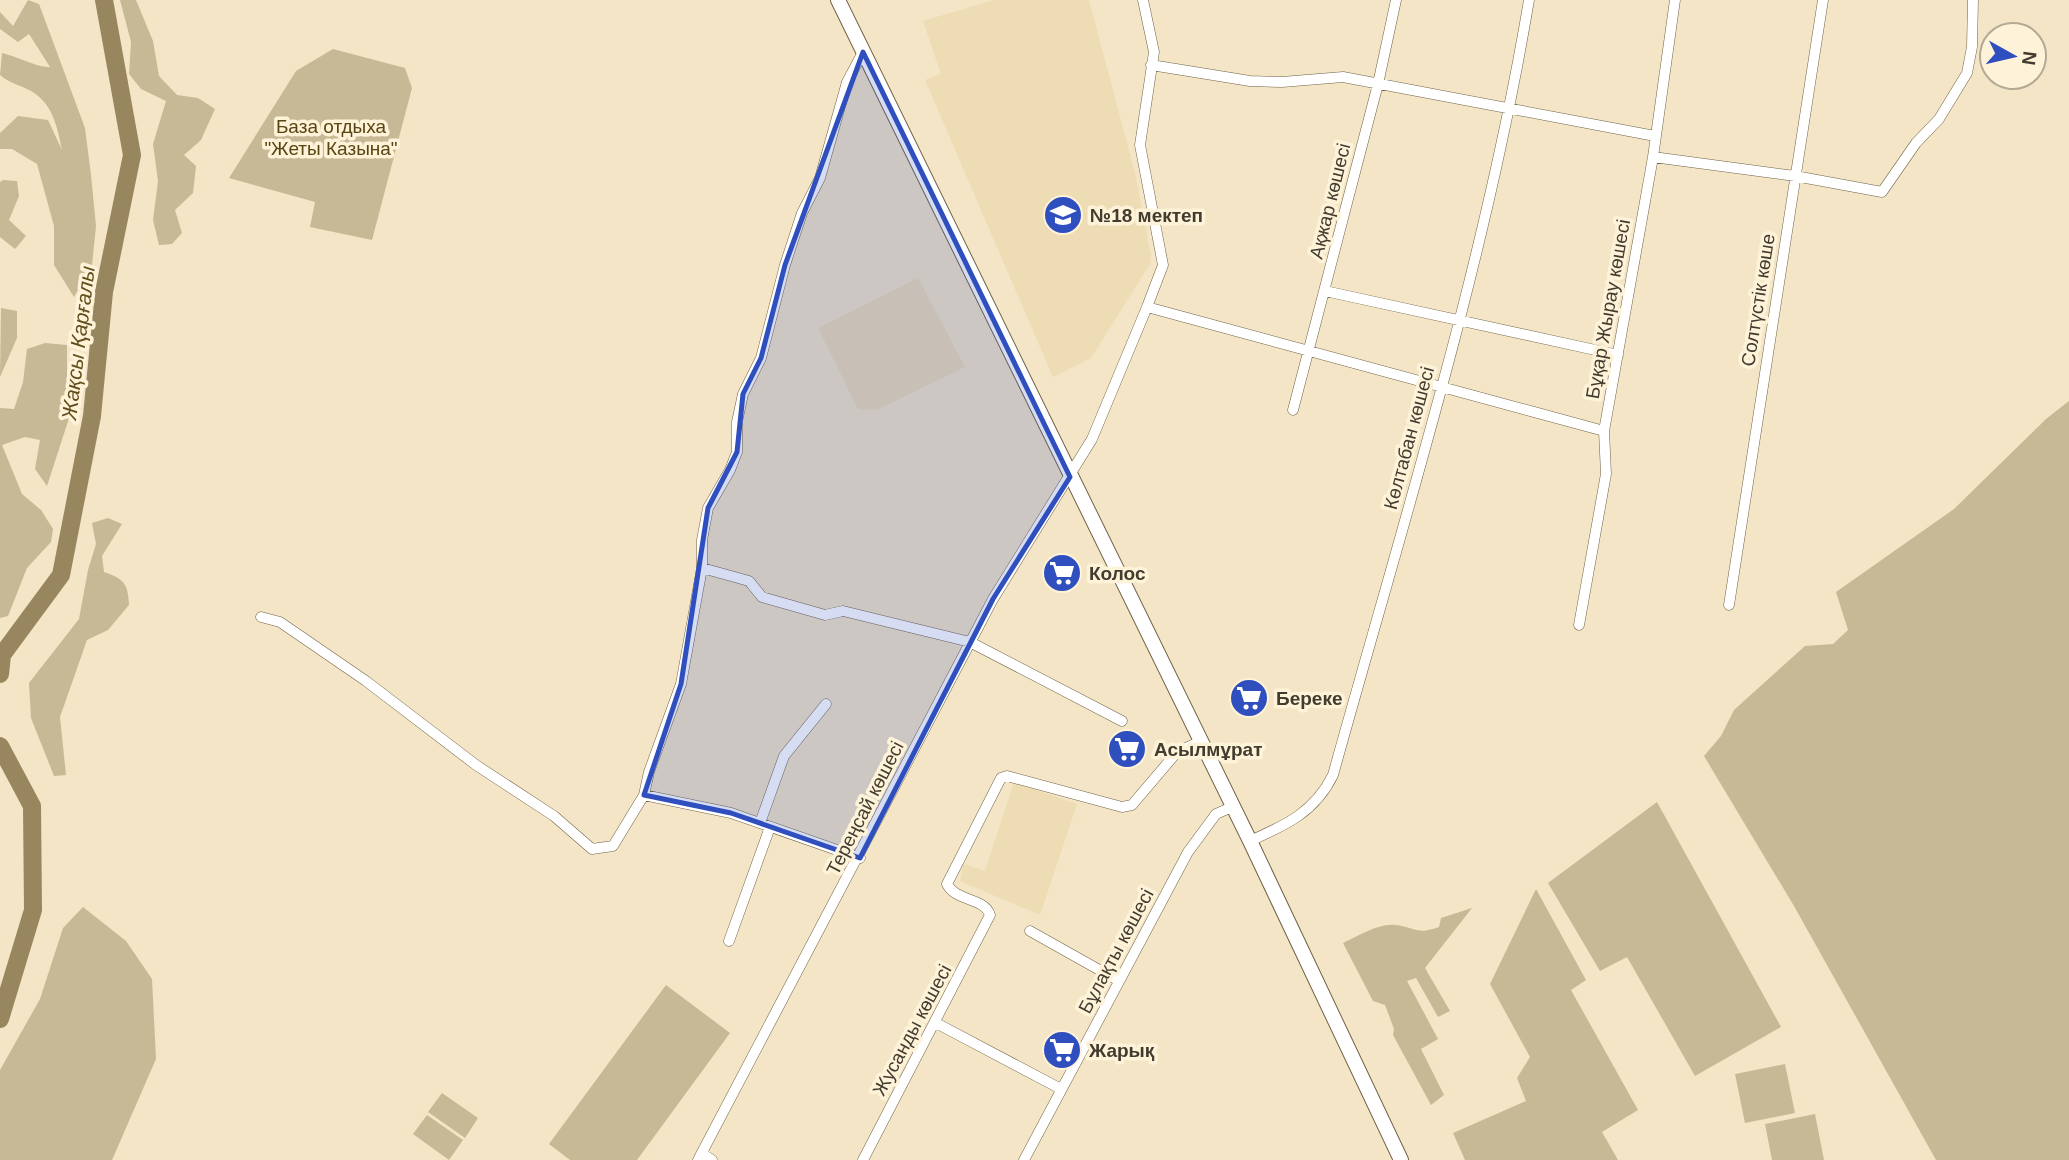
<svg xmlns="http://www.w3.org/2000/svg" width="2069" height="1160" viewBox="0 0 2069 1160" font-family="Helvetica,sans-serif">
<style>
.built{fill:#eedcb4}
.green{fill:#c8b996}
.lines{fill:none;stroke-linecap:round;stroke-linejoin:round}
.river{stroke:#98865e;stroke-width:18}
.minor-casing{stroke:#706346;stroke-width:11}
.secondary-casing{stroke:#706346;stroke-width:16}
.minor{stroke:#fff;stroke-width:10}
.secondary{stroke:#fff;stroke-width:14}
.marked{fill:#304fbf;fill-opacity:0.2;stroke:#304fbf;stroke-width:5;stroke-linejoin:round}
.labels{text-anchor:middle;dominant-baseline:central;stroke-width:7;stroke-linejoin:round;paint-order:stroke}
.park-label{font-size:19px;fill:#594511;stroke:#fef3d9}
.street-label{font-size:19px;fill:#423c2f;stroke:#fef3d9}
.poi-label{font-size:19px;font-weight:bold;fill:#423c2f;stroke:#fef3d9;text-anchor:start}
.water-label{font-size:21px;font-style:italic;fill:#614e1b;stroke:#fef3d9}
</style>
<rect width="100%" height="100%" fill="#f3e5c5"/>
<path class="built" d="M994,0h95l46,173 16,83 -1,8 -59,94 -38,19 -128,-297 16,-6 -18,-53z
M918,278l47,89 -88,43 -19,-1 -40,-81z
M1014,782l63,22 -37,111 -80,-34 3,-17 22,7z"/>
<path class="green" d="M28,0l11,4 46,124 6,47 5,51 -4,39 -18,32 -20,-32v-39l-17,-62 -25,-15h-12v-16l18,-17 30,4 14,30c-5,-24 -9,-46 -31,-59 -11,-6 -22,-8 -31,-16l2,-22c15,3 35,15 48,14l-21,-33 -11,8 -18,-13v-17l13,14z
M120,0h16l17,41 6,35 18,19 21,3 17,11 -14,31 -17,15 12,11 -3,27 -18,17 7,23 -10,11 -13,1 -6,-25 5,-39 -5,-37 13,-43 -25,-12 -12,-15 2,-32z
M333,49l72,19 7,20 -40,152 -62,-13 5,-25 -86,-24 67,-107z
M3,180l14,1 2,15 -10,24 17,16 -11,13 -15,-12v-55z
M1,308l16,3v27l-17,39z
M45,343l22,2v30l6,31 -26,80 -12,-17 5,-29 -15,-3 -23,8 20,49 19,16 12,19 -2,13 -24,26 -19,48 -8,2v-210l14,1 9,-27 4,-33z
M2069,401v759h-133l-142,-254 -90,-150 17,-20 13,-26 71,-64 28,-2 15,-14 -12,-38 118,-83 92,-90z
M108,518l14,6 -20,32 2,16c20,7 24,11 25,33l-21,25 -21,10 -27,77 6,58 -12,1 -23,-58 -2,-35 50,-64 9,-49 8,-26 -4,-21z
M1657,802l124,225 -86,49 -68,-119 -27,14 -52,-88z
M1536,889l50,91 -15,10 67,120 -36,22 16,28h-153l-12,-27 73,-32 -9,-23 13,-21 -40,-73z
M83,907l43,34 26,38 4,80 -44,101h-112v-90l40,-71 23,-71z
M1472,908l-47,60 25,43 -12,6 -22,-39 -9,3 31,58 -17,10 23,46 -13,10 -38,-70 1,-6 -9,-24 -12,-4 -30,-58c16,-7 35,-20 53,-18 21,3 21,10 43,2l2,-9z
M666,985l64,48 -93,127h-67l-21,-16z
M1785,1064l10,49 -50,10 -10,-49z
M442,1093l36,25 -13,20 -37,-26z
M1815,1114l9,46h-52l-7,-36z
M427,1115l36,25 -14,20 -36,-26z"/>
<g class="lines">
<path class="river" d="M0,674l2,-19 59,-80 31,-159 12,-124 28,-137 -28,-155
M0,746l32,60 1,104 -33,109"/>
<defs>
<path id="minor" d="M863,52l-16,30 -27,96 -18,35 -17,52 -24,93 -18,36 -6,28v30l-7,18 -22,38 -6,32v28l47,13 13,16 63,18 18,-4 127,31 152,79
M1151,65l99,16 32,1 61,-5 312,59
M1653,157l142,19 87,16 34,-49 23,-24 28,-46 5,-26 1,-47
M1325,291l293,64
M1147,307l457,124
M1293,410l85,-326 18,-84
M1729,605l94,-605
M261,617l19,5 86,59 110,84 78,51 38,33 21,-3 31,-51 5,-23 32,-88 21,-116
M1579,625l27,-151 -2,-43 49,-274 22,-157
M644,795l87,18 129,45
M760,823l24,-67 42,-52
M1250,841c36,-16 65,-29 83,-66 71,-256 152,-512 196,-775
M1030,931l89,50
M729,941l41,-114
M936,1023l125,66
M703,1154l9,6
M698,1160l295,-561 99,-160 55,-132 16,-42 -23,-120 14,-93 -11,-52
M863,1160l127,-245c-6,-18 -34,-13 -43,-31l54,-106 6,-2 115,31 10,-2 45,-53 22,-10
M1024,1160l164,-308 28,-38 16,-7"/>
<path id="secondary" d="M838,0l412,841 151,319"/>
</defs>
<use href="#minor" class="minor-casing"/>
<use href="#secondary" class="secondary-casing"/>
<use href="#minor" class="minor"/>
<use href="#secondary" class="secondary"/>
</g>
<path class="marked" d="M863,52l207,425 -77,122 -133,259 -129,-45 -87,-18 37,-111 27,-176 29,-56 6,-58 18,-36 24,-93z"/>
<defs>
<symbol id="school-disc" viewBox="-11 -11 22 22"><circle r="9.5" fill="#304fbf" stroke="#fef3d9"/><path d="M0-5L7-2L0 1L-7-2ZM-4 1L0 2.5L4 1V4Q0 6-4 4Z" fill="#fff"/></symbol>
<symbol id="supermarket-disc" viewBox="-11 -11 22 22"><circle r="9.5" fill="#304fbf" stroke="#fef3d9"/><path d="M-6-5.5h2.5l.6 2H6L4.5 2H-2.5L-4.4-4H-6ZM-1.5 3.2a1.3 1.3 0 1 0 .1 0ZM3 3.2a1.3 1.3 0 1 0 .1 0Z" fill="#fff"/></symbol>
</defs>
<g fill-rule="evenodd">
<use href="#school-disc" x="1041" y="193" width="44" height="44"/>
<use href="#supermarket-disc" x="1040" y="551" width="44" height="44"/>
<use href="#supermarket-disc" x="1227" y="676" width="44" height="44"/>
<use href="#supermarket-disc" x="1105" y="727" width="44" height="44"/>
<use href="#supermarket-disc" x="1040" y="1028" width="44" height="44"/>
</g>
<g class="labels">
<g class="park-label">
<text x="331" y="126">База отдыха<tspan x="331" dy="22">"Жеты Казына"</tspan></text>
</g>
<g class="street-label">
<text transform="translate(1330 201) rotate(-76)">Ақжар көшесі</text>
<text transform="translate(1758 300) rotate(-81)">Солтүстік көше</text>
<text transform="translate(1608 309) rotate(-80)">Бұқар Жырау көшесі</text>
<text transform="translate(1409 438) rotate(-75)">Көлтабан көшесі</text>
<text transform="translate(865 808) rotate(-63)">Тереңсай көшесі</text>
<text transform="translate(1116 951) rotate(-62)">Бұлақты көшесі</text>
<text transform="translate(912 1030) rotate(-62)">Жусанды көшесі</text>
</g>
<g class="poi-label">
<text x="1090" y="215">№18 мектеп</text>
<text x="1089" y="573">Колос</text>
<text x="1276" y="698">Береке</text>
<text x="1154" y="749">Асылмұрат</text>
<text x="1089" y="1050">Жарық</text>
</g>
<g class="water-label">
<text transform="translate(78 343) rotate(-83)">Жақсы Қарғалы</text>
</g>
</g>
<g transform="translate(2013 56) rotate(98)"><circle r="33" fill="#fef3d9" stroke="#b3aa95" stroke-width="2"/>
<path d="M0-5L12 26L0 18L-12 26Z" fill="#304fbf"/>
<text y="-10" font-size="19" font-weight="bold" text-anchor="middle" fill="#423c2f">N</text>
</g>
</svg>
